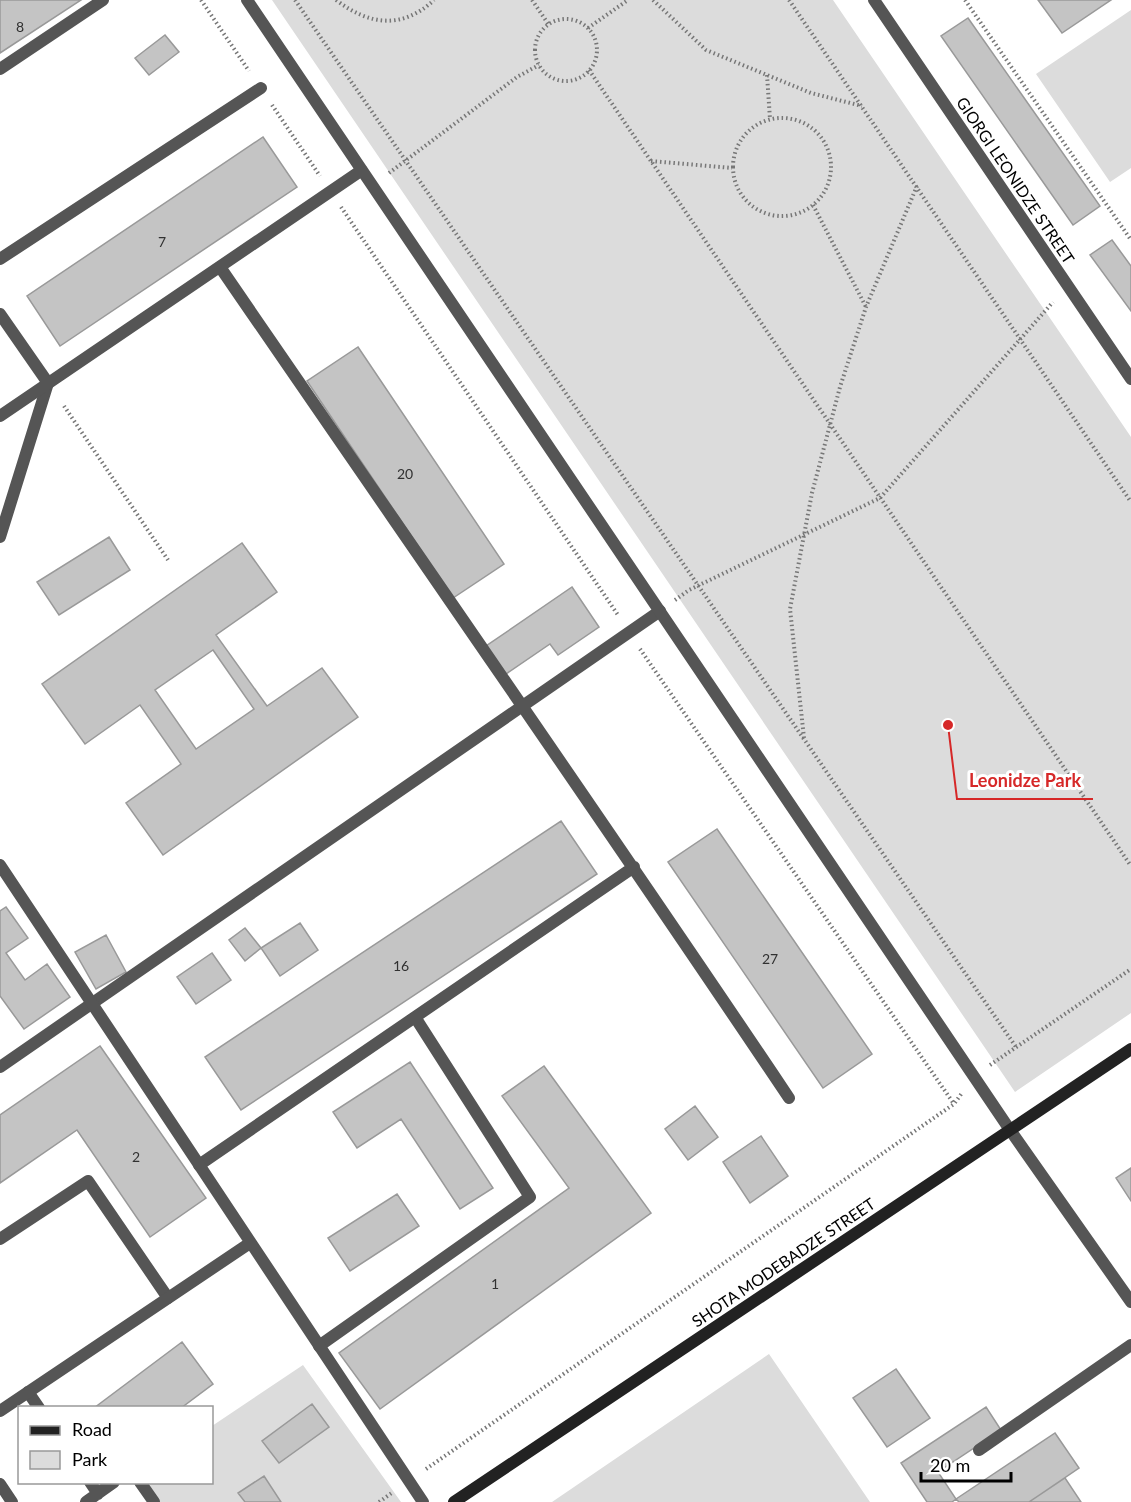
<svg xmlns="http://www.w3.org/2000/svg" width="1131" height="1502" viewBox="0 0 1131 1502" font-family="Lato,sans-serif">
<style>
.green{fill:#dcdcdc}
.building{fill:#c4c4c4;stroke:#999;stroke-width:1.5;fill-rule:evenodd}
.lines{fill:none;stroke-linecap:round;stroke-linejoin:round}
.path{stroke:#777;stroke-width:4;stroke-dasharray:1.5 3;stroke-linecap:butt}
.service{stroke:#555;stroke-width:12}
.minor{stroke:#555;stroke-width:12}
.tertiary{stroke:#555;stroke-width:12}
.secondary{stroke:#222;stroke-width:12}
.labels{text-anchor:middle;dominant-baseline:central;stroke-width:6;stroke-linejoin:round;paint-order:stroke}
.number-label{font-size:14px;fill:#313131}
.street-label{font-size:16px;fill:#000;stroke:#fff}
.leader{fill:none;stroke:#d62828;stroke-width:2}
.callout-dot{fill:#d62828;stroke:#fff;stroke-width:2}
.callout-label{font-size:18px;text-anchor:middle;font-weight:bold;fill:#d62828;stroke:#fff;stroke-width:6;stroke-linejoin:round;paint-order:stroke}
</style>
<rect width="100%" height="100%" fill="#fff"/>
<path class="green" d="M272,0h561l298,437v576l-116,79z
M1131,10v158l-21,14 -74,-108z
M769,1354l101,148h-318z
M303,1365l98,137h-244l-13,-19 68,-1v-56z"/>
<path class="building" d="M0,0h81l-81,53z
M1038,0h73l-49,33z
M968,18l132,188 -27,19 -132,-189z
M165,35l14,17 -30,23 -14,-17z
M263,137l34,50 -237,159 -33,-50z
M1112,240l19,26v45l-41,-56z
M358,347l146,217 -51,34 -146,-217z
M109,537l21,33 -71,45 -22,-33z
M242,543l35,49 -61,43 51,71 55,-38 36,49 -195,138 -37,-52 55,-39 -41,-59 -55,39 -43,-60zM213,650l41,59 -58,40 -41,-59z
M572,587l27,40 -41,28 -8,-11 -44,30 -20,-28z
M561,821l36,53 -356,236 -36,-53z
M717,829l155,225 -49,34 -155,-226z
M6,907l22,31 -22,15 19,27 22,-16 23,33 -46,32 -24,-33v-85z
M300,923l18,27 -38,26 -19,-28z
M245,928l16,20 -16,13 -16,-21z
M106,935l20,37 -30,17 -21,-37z
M212,953l19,27 -35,24 -19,-27z
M100,1046l106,152 -56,39 -73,-107 -77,53v-68z
M410,1062l83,126 -33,21 -59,-90 -44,29 -24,-36z
M544,1066l107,147 -271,196 -41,-56 230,-165 -67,-92z
M695,1106l23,31 -30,23 -23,-31z
M761,1136l27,40 -38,27 -27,-41z
M1131,1168v33l-15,-23z
M397,1194l22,32 -69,45 -22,-33z
M182,1342l31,42 -32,24h-87z
M896,1369l34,49 -43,29 -34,-49z
M312,1404l17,23 -50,36 -17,-22z
M986,1407l15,23 -63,42 18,27 -4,3h-25l-26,-39z
M1055,1433l24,35 -50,34h-70l-3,-3z
M264,1476l17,26h-36l-7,-9z
M1065,1478l16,24h-52z"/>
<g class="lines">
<path class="path" d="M201,0l48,71
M295,0l721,1047
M336,0c33,25 66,30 98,0
M532,0l17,25
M653,0l53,50 105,43 51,13
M789,0l342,502
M965,0l166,240
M535 50a31 31 0 1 1 62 0a31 31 0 1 1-62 0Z
M588,28l40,-28
M589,70l542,796
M767,75l3,44
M272,105l48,71
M733 167a49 49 0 1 1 98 0a49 49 0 1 1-98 0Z
M651,161l81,7
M389,173l128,-96 22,-12
M813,205l53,102
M341,207l277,408
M64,406l104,154
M675,600l14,-10 191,-92 173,-196
M640,649l314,455
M804,738l-14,-129 22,-116 28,-106 26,-80 51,-121
M990,1065l141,-96
M426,1469l528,-365 8,-11
M379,1502l14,-10"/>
<path class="service" d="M0,69l103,-69
M0,259l261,-171
M220,267c190,277 382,552 569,831
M0,537l48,-154
M0,1067l660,-456
M199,1165l435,-298
M0,1239l88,-58 80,117
M319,1346l211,-149 -115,-180
M28,1392l11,16
M979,1450l152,-105
M90,1482l8,12
M140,1482l14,20
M0,1484l12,18
M86,1502l28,-20"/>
<path class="minor" d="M247,0l763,1130 121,172
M0,314l48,69
M0,416l362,-246
M0,865l423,637
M0,1411l250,-168"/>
<path class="tertiary" d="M874,0l257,379"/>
<path class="secondary" d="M454,1502l677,-453"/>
</g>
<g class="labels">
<g class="number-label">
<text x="20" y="26">8</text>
<text x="162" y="241">7</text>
<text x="405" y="473">20</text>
<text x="770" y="958">27</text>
<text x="401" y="965">16</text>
<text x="136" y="1156">2</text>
<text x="495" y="1283">1</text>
</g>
<g class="street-label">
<text transform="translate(1016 180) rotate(56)">GIORGI LEONIDZE STREET</text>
<text transform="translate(783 1262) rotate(-34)">SHOTA MODEBADZE STREET</text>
</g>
</g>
<path class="leader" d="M948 725L957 799H1093"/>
<circle class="callout-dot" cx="948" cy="725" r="6"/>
<g class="callout-label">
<text x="1025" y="787">Leonidze Park</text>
</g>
<rect x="18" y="1406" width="195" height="78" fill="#ffffff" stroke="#999999" stroke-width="1.5"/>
<rect x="30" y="1426" width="30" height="9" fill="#222222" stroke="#999999" stroke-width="1.5"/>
<text x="72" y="1436" font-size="18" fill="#000000">Road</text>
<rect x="30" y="1451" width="30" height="18" fill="#dcdcdc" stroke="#999999" stroke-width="1.5"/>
<text x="72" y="1466" font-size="18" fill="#000000">Park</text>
<path d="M921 1472v9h90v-9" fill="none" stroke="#000000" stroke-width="3"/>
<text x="930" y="1472" font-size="18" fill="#000000" stroke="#ffffff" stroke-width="4.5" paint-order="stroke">20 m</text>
</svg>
